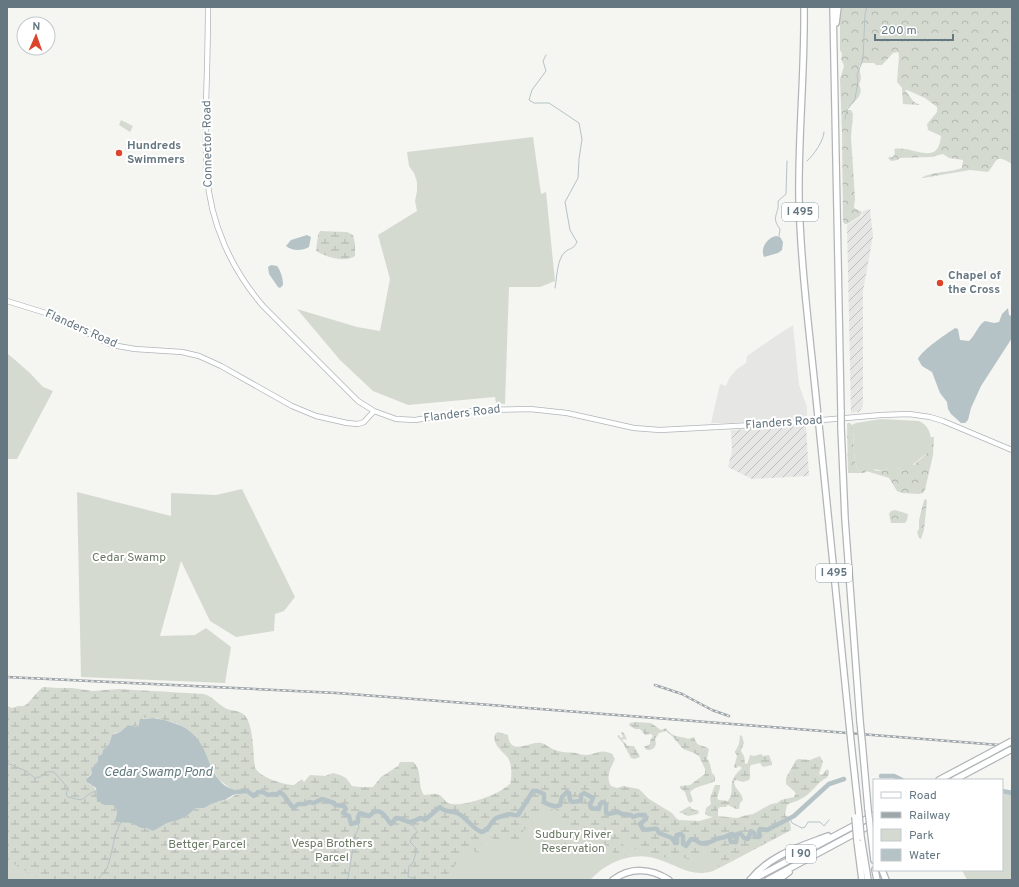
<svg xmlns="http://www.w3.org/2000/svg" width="1019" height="887" viewBox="0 0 1019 887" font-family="Overpass,sans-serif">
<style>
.built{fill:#e6e6e5}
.industrial{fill:url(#industrial-furrows)}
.green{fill:#d5dad1}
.forest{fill:url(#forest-crowns)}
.wetland{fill:url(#wetland-marsh);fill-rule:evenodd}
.water{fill:#b5c3c6}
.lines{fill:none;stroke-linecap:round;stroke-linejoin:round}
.stream{stroke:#b5c3c6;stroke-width:1}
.river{stroke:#b5c3c6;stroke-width:4.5}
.secondary-casing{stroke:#b0b6ba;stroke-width:6}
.highway-casing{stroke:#b1b5b8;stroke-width:8}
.secondary{stroke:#fff;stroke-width:4.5}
.highway{stroke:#fff;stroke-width:5.5}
.rail-casing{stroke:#9fa6aa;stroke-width:2.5}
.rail{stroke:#fff;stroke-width:1;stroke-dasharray:3;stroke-linecap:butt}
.highway-bridge-casing{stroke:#b1b5b8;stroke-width:8;stroke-linecap:butt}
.highway-bridge{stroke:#fff;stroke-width:5.5}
.poi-dot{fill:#db452c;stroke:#fff;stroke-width:1.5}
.labels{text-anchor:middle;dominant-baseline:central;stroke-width:4;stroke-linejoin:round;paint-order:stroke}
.shield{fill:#fff;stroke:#93a0a7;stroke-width:1}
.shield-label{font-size:11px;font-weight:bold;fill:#657781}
.street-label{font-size:12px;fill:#657781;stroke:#fff}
.poi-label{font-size:12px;font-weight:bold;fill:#657781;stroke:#fff;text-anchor:start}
.park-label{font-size:12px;fill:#6a7964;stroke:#fff}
.water-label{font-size:13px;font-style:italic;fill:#61797f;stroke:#fff}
</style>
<defs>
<pattern id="industrial-furrows" width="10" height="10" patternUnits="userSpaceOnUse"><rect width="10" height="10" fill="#e6e6e5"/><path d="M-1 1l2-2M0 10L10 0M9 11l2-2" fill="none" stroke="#bebfbf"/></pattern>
<pattern id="forest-crowns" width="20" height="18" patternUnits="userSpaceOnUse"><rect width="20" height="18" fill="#d5dad1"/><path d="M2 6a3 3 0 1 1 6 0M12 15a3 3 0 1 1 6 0" fill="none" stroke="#b0b6af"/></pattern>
<pattern id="wetland-marsh" width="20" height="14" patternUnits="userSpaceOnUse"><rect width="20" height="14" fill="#d5dad1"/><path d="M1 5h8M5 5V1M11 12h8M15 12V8" fill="none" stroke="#b0b6af"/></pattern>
</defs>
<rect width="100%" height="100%" fill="#f5f5f2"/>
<path class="built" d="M793,325l6,60 8,22v12l-76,4h-20l9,-39 6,2 4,-9 7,-8 9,-6 1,-7 29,-20z"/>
<path class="industrial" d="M870,209l3,27 -10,55v115l-4,6 -8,1 -4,-188 15,-9 1,-5z
M806,426l3,50 -57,3 -24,-12 4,-16 -1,-21z"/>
<path class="green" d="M121,120l12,6 -3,6 -11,-7z
M533,137l8,57 5,-2 9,89 -15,6h-31l-4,117 -9,-1 -1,-6 -87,8 -35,-14 -33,-31 -43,-51 60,18 23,4 10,-52 -12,-44 39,-24 -2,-10 2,-10v-9l-3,-9 -5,-7 -2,-14z
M7,353l23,20 13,14 10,4 -36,68h-10z
M881,419l38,2c12,5 15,21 9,31l-23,19c-7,-2 -1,0 -7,-3 -5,-3 -11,1 -16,3l-8,-2 -15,2c-7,-9 -4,-34 -7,-46l4,-2z
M242,489l53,108 -11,14 -9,3 -1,17 -38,6 -26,-16 -29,-60 -21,75 35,-1 11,-7 25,19 -6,36 -144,-6 -4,-185 94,24v-23l45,2z
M7,766l163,56 167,-18 188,1 117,17h148l1,8 -78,41c-23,7 -35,-6 -56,-12 -24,-8 -50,3 -67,21h-583z
M1002,791l10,2v87h-45l-5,-10h40z"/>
<path class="forest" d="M842,7h170v157c-18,-11 -14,-3 -24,8l-18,-2 -47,8h-2c12,-7 28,-5 41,-10l1,-8 -14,-2 -6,-4 -12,3 -31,1 -2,2 -7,1 -3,-3 1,-1h4l2,-4 -1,-4c19,-4 44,19 47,-13l-13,-6 -1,-6 10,-12v-5l-12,-9 -18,-8h-2l9,12 6,3 -17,-1 -1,-16 -5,-6 2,-26 -1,-4 -5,1 -11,12h-6l-2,-2h-11l-4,3 2,12 -2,7c6,10 -5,17 -12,23l1,2h3l2,4 -2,23 4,62 -1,9 8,4 -2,4 -13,8h-2l-2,-2 -1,-90 -2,-53 4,-13 -3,-7 1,-5 -2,-4v-32z
M848,423h2l2,2c3,12 0,37 7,46 14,-7 12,0 22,0 5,0 10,-6 15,-4 3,1 5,3 8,4v-4l2,-3 8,1c11,-11 17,-11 17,-28h3l-1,18 -8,35 -2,3 -4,1 -17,-1 -5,-2 -8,-13 -23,-7 -1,2h-17l-1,-49z
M926,499l1,2 -3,29 -3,9 -2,-1 -2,-6 2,-3v-9l5,-20z
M895,510l13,4 -1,6 -2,3h-14l-2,-9 2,-3z"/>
<path class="wetland" d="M320,231l27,1 6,3 2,9v12c-10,7 -29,1 -39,-5l2,-16z
M43,687l15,1h14l21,3 25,-2 86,5c9,3 13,9 21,14 6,3 13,2 18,6 11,7 10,42 12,54 6,10 29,17 39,17l8,-6 2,3 6,-7 15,1 8,-3 7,2 6,3 6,8 8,1h13l8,-10 17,-11 2,-4h13c10,8 4,23 11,33 5,0 8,-2 12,-1 6,0 8,7 12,9 11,5 42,-6 52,-12 4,-2 7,-5 10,-7 2,-7 2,-20 -2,-26 -6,-8 -16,-13 -13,-24l3,-2 10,3c2,22 22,6 33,8 5,1 9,5 14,7 7,3 14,2 21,3 3,1 6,2 10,2 11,0 13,-7 26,-1l3,5c-4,9 -10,17 -4,27l6,2 6,-2 16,3 10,10 23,14 4,5 3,2 20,1 14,-4 -5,-1 -3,-2 1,-6 5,-4 -1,-6 5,-13h5v3l-3,10 2,2 9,1c5,-7 3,-12 4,-19 2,-7 6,-10 10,-14l-3,-2 -3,2 -2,-1 3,-11 -2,-4 4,-8 1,-9 2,1 2,7 -3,8 3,5 1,8 3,-1 2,-8 4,1 7,-2 2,2 6,-1 3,8v2l-9,2 -3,-4 -9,2c-3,5 1,10 -2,15l-6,2 -7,-2 -2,1c0,8 8,11 9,19l-3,3 -1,6h-3l-8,-4 -2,2h-6l-2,2v7l19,2 10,-3 6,-1 18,-10 6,-1 4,-3 13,-3 2,-4 -10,-9v-6l10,-18 3,-1 11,1 10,-4 3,6 -4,12 3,1 5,-6 2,2c0,8 -5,7 -10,12 -6,6 -11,13 -20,17 -4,2 -8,2 -12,5l-2,10 3,2 3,13 -72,38 -4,-10 -6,-5c-8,0 -9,6 -15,8 -10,-2 -10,-7 -20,-1l-39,-11 -9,-10 -2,1 -1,4 5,10 -9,4 -17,-16 -4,3 -5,-3 -11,-1 -14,6 -2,4 -2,1 -4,-1 -2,-2c-9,0 -18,-3 -19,-12 5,0 7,3 12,5 8,5 21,0 27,-7 -2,-7 -8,-6 -12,-11 -5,-6 -3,-12 -12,-15l-6,4h-7l-7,5 -12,15 1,7c-2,0 -22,2 -24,1 -3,0 -6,-3 -9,-4l-6,2 -6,14 -6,-3 -8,2 -13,19 -10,9h-400l-34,-20v-154l5,2 6,-2h6c7,-4 11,-13 19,-19zM143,718h13l20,5 18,12 6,9 18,35 13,10 10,2v2c-8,2 -9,5 -15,7 -8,2 -16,2 -22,8h-8l-9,8 -20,7 -14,8 -6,-3h-4l-11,-5 -16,-1c0,-7 3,-12 -3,-17h-9l-3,-3h-4c1,-8 0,-15 -8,-18l-2,-7 5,-3 -1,-5 7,-8 1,-6 3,-1 1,-4 6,-6 2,-7 4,-4 5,-1 8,-7 10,2 1,-5z
M636,722l15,1 10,7 5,-2c7,11 14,7 22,11l6,-2c4,12 7,6 15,12l-2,9 3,6 2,9 3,3v5c-9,5 -18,4 -25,11l3,9 -3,2 -2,-2 -3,-9 -5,-4v-2l10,-1 15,-11v-5l-6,-13 -5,-3 -11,-4 -11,-13 -6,-5 -7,2 -4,6 1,5 -2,4 -4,2h-3l-3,-3 6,-3v-4l3,-4 -2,-2 -6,1 -5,-6h-5l-6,-4 1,-2z
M621,732l3,1 3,7 -3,-1 -2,1 6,6h6l6,11 -6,2 -3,-1 -8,-15 -6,-7 2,-1 2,3 2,-1z
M690,806l2,3 7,2 -1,3 -10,2 -9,-4z"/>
<path class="water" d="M307,235l4,2 -2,10c-7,4 -17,4 -23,-1l5,-6z
M776,236l4,1 3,5 -1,8 -4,3 -14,4c-4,-9 3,-19 12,-21z
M271,265l6,1c4,5 6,13 6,19l-3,3 -2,-1 -9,-13 -1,-7z
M1008,308l1,7 3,1v22l-31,48 -10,22 -3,12 -3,3h-4l-10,-9 -3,-5 -1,-7 -7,-9 -8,-21 -10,-6 -4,-7c5,-10 27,-24 37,-31l3,1 2,11 9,1c7,-6 8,-15 16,-20l9,2 5,-1 3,-8z
M153,718c15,2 32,7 42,18 17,18 14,52 46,55v2l-8,2 -8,5 -5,1 -9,3 -7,4h-8l-9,8 -9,4 -11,3 -14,8 -6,-3h-6l-9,-5 -17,-1c1,-7 5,-11 -2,-17h-9l-4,-3h-3l-1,-14 -9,-6 -1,-3 6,-5 -1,-5 7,-8v-5l4,-2 1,-4 6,-6 3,-9 8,-3 8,-7 10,2 2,-8z"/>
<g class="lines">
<path class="stream" d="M546,55l-3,6 3,10 -14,19 -3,10 5,3h15l30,20 3,16 -3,20 -1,19 -13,24 5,28 7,12c-4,8 -6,5 -12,10 -8,7 -8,25 -10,36
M845,119l2,-9 8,-11 3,-18 -1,-6 6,-16 2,-45 2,-7
M807,161c7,-6 17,-21 17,-29
M779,236l1,-7c-10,-13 0,-15 -2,-28l8,-7 1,-33
M7,763l19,8 9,7c9,-1 9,-8 19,-6l14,16 -2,7 2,2 13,3c5,-3 9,-8 15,-9
M790,818l2,5 10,5 3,-1 3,-5h12l4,4 5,-6
M410,822v3h3l3,5 2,2 -5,3 -3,7 7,7 -4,14 -4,3 -1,11 6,1v2
M98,880c2,-5 8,-8 9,-12 6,-16 6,-32 14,-46
M346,880l2,-2 7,-42 4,-9 -1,-4"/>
<path class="river" d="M881,776h13l8,4
M1002,791l10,2
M236,792l11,-1 7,5 4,-4h5l5,3 5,-1 3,1 4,-3c7,4 8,12 14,16l4,-4h7l4,-2 5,1 8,-4 12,4 1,2 9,1 2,3 -3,4 6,3 2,8 7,-2v-5l2,-4 9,3c2,-1 3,-3 5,-4 8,-4 13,8 17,12l5,-6c12,1 10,8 24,0l5,2 15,-13c7,7 10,3 17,6 10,4 15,16 25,19 8,-2 8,-10 14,-14 1,0 12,-4 13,-4 3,0 6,2 9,1l15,-24h4l7,3v8c5,3 11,6 16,3l2,-8 5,-5 2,1 1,7 2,2 9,-1v-6l3,-2 9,5 -3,7 1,3 8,1 1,-5 2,-2 4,2v8l2,2 10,-2 4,2 9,1 2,2 5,-2h7l1,4 -6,5 3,5c4,2 9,-1 14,0l2,4 13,5 3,5h2v-8l4,-1 2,2v8l3,2 5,-7c5,0 5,2 9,4 4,1 13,-1 16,-4l9,-2 6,-3 5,1 4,-2 4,5 4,1 3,-8 3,2 1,4h4l1,-1 -1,-4 1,-3 7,1 27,-14 35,-32 15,-5
M732,834l-2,5 1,3h5l1,-7"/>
<defs>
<path id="secondary" d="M208,7c0,32 -1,65 -2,97 0,24 -1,47 1,70 3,49 25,96 56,132l95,95 16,10
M7,301l42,13 63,31 23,4 47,3 17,4 22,10 71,40 24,10 31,7 11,1 6,-2 10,-11 22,8 19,1 64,-10 51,-1 37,4 67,15 26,2 115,-6 106,-9 28,-1 21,3 13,4 69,29"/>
<path id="highway" d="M804,7c1,64 -6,128 -5,192 2,73 12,145 19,218
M833,7l8,405
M836,23l2,-16
M819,425l30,297
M841,427l4,92 15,202
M862,741l6,68
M851,742l8,73
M939,780l49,-26
M954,780l58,-31
M871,834l3,26
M861,837l7,43
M857,841l5,39
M875,870l2,10
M882,870l4,10
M613,880c17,-13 38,-12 56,0
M750,880c20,-25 49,-33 78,-44
M752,880l122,-65
M768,880l106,-57
M778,880l11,-8"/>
</defs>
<use href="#secondary" class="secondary-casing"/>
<use href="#highway" class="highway-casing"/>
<use href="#secondary" class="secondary"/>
<use href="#highway" class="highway"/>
<defs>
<path id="rail" d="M7,677l330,16 675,53
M655,685l27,9 30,16 17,6"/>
</defs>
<use href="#rail" class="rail-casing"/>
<use href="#rail" class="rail"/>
<defs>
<path id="highway-bridge" d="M841,412v15
M818,417l1,8
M860,721l2,20
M849,722l2,20
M988,754l24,-13
M868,809l3,25
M859,815l2,22
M855,817l2,24"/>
</defs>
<use href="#highway-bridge" class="highway-bridge-casing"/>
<use href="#highway-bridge" class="highway-bridge"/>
</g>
<g class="poi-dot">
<circle cx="119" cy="153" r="4"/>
<circle cx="940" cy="283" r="4"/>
</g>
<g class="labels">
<g class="shield">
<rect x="782" y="203" width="36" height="18" rx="3"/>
<rect x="816" y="564" width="36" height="18" rx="3"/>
<rect x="786" y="845" width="30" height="18" rx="3"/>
</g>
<g class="shield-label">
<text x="800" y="212">I 495</text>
<text x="834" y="573">I 495</text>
<text x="801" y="854">I 90</text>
</g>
<g class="street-label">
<text transform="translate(208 144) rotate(-91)">Connector Road</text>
<text transform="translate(81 329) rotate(24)">Flanders Road</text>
<text transform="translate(462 414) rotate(-7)">Flanders Road</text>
<text transform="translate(784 423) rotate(-4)">Flanders Road</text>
</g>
<g class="poi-label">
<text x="127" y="146">Hundreds<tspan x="127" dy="14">Swimmers</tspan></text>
<text x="948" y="276">Chapel of<tspan x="948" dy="14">the Cross</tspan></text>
</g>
<g class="park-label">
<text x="129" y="558">Cedar Swamp</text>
<text x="573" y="835">Sudbury River<tspan x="573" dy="14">Reservation</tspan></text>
<text x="332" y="844">Vespa Brothers<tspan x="332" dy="14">Parcel</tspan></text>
<text x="207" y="845">Bettger Parcel</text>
</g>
<g class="water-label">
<text x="158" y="773">Cedar Swamp Pond</text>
</g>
</g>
<rect width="1019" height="887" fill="none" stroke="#657781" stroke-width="16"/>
<rect x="873" y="779" width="130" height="92" fill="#ffffff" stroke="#c1c9cd"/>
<rect x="881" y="792" width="20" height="6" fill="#ffffff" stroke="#c1c9cd"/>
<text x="909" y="799" font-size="12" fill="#657781">Road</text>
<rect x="881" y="812" width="20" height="6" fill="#9fa6aa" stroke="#c1c9cd"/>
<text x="909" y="819" font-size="12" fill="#657781">Railway</text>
<rect x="881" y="829" width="20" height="12" fill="#d5dad1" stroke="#c1c9cd"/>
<text x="909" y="839" font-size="12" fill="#657781">Park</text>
<rect x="881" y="849" width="20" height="12" fill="#b5c3c6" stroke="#c1c9cd"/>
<text x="909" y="859" font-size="12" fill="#657781">Water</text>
<g transform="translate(36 36) rotate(2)"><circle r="19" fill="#ffffff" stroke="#c1c9cd"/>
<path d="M0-3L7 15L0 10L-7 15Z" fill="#db452c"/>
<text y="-6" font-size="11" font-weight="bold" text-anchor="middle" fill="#657781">N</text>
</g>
<path d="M875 34v6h78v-6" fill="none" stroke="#657781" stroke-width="2"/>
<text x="881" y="34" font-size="12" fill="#657781" stroke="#ffffff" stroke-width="3" paint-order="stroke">200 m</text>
</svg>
